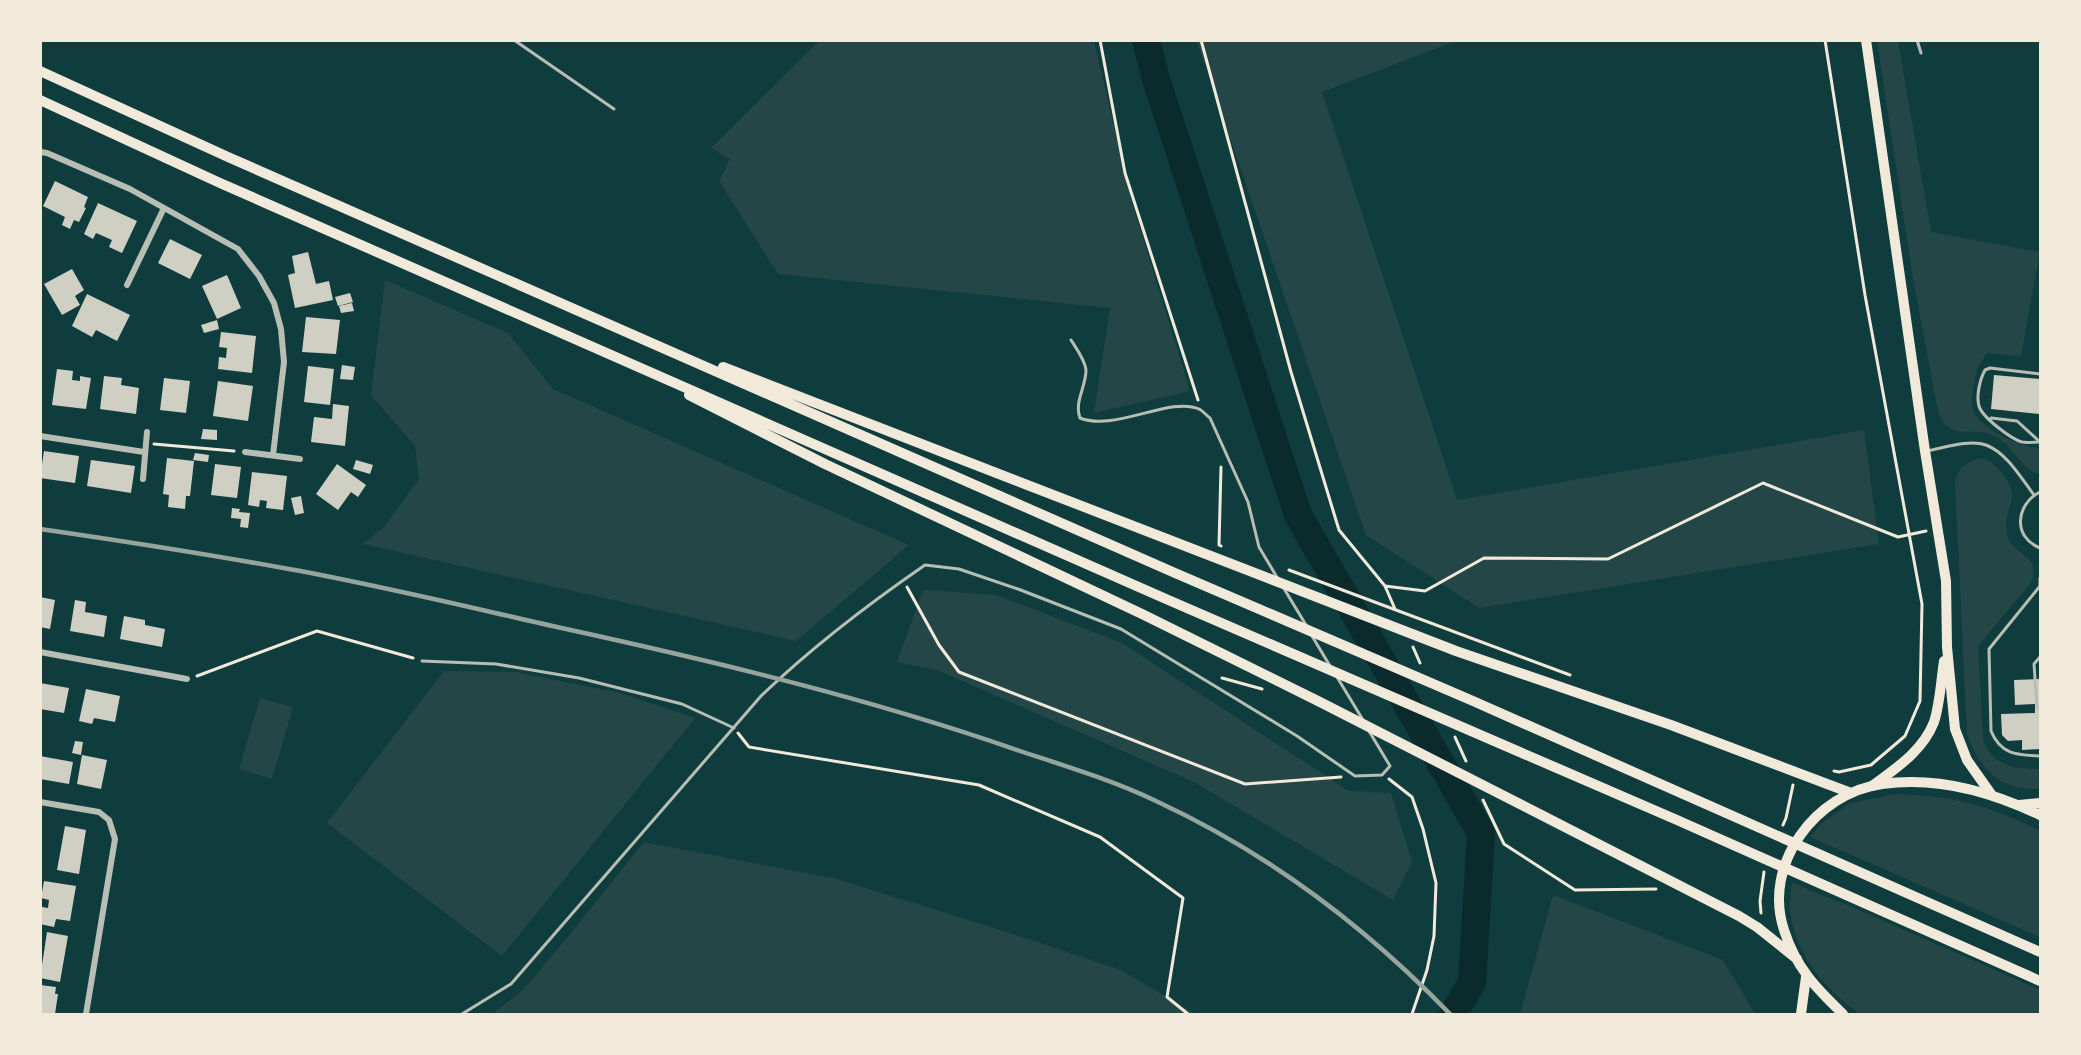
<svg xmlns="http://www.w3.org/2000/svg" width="2081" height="1055" viewBox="0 0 2081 1055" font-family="'DM Sans',sans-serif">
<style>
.green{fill:#244646}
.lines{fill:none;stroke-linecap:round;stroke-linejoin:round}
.river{stroke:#0a2a2b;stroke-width:28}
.building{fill:#cfcfc3}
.path{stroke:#f1e9da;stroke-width:3}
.service{stroke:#b8beb3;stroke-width:3}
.minor{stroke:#b8beb3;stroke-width:6}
.primary{stroke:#f1e9da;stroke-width:10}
.trunk{stroke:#f1e9da;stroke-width:10}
.rail{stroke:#97a49c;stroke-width:4.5}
</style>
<rect width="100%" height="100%" fill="#0f3d3e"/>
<path class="green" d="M819,41h275l38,162 58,188 -96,22 16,-105 -332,-34 -59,-93 11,-22 -19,-11z
M1197,41h259l-134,51 135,408 407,-70 15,114 -400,64 -113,-73z
M1877,41h21l33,191 109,20 -19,104 -34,-3c-3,5 -8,10 -10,16 -2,7 -6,30 -5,37 3,21 49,42 68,42v26c-21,-5 -26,-28 -45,-38 -25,-13 -44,10 -57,-25l-25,-132z
M385,280l123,53 45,56 356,156 -113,96 -433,-97 21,-17 35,-48 -4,-33 -44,-51z
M1983,458c13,5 31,25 29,40 -3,14 -10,26 -3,41 8,18 31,16 23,42l-54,65 5,94c10,27 32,29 57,29v20c-41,1 -59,-18 -73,-55l-12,-252c3,-15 14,-22 28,-24z
M923,590l73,5 126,48 227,148 42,2 21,69 -19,38 -199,-118 -257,-112 -40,-8z
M444,671l72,1 104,21 75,25 -193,238 -175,-133z
M260,698l33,9 -21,72 -33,-10z
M1896,794c57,2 94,11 144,37v106l-230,-100 12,-14 28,-20z
M644,842l193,37 192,60 92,31 74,44h-703l31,-24 47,-56z
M1792,883l60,24 188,83v24h-180c-34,-24 -65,-59 -70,-103 -1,-9 1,-19 2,-28z
M1553,895l170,65 32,54h-235z"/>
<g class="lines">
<path class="river" d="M1146,40l10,39 142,436 183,318 -9,150 -19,31"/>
</g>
<path class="building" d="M55,181l33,16 -4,10 2,1 -7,14 -5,-2 -4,9 -8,-4 3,-8 -22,-11z
M98,203l39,18 -15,32 -13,-6 3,-7 -16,-7 -3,6 -9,-5z
M170,239l32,16 -12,24 -32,-16z
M308,252l8,32 13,-3 4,19 -38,8 -7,-33 7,-2 -3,-17z
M72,269l12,21 -9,6 5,9 -18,10 -18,-31z
M227,275l14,33 -24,11 -15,-33z
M350,293l3,9 -15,4 -3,-9z
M87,294l43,21 -13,26 -21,-11 -4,7 -20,-11z
M352,303l2,8 -13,2 -2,-7z
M306,317l34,3 -4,34 -34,-2z
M217,320l2,9 -15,4 -3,-8z
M221,332l35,4 -4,37 -34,-4 1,-12 7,1 1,-10 -8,-1z
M342,365l13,2 -2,13 -13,-1z
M308,366l26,3 -4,36 -26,-3z
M57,369l16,2 -1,9 8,1v-5l11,2 -5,31 -34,-4z
M1994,375l46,4v35l-49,-5z
M104,376l18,2 -1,7 18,3 -3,26 -36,-5z
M164,378l26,3 -4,32 -26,-3z
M218,381l35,5 -5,35 -35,-5z
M333,404l16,2 -4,40 -34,-4 3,-25 18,2z
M203,429l14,1v10l-16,-1z
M44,451l35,5 -4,27 -35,-5z
M195,453l14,2 -1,7 -15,-2z
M167,458l27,3 -4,35h-4l-1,13 -17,-2 1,-12 -6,-1z
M91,460l44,6 -4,27 -44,-7z
M356,460l17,5 -3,9 -17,-5z
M215,464l26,3 -4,31 -26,-3z
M337,464l29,21 -8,12 -7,-5 -13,18 -22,-16z
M252,472l35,4 -4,34 -17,-2 1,-7 -7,-1 -1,7 -11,-2z
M301,496l3,17 -9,2 -4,-17z
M232,508l8,1 -1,3 11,1 -2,15 -8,-1 1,-8 -10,-1z
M40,597l15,3 -5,29 -10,-2z
M75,600l11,2 -1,10 22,4 -3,21 -34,-6z
M124,616l21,4v5l20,4 -3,18 -42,-8z
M2040,679v70l-18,1v-10l-14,1 -6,-6 -1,-21 34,-1v-9l-20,1 -1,-25z
M40,683l29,5 -5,25 -24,-4z
M86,689l34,7 -5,26 -21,-4 -2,6 -13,-3z
M75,741l8,1 -2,13 -9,-2z
M82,755l25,5 -6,29 -24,-5z
M40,756l33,6 -4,22 -29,-5z
M65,826l21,4 -7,44 -22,-4z
M44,881l32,5 -6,35 -14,-2 -2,8 -14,-3 2,-17 6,1 1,-8 -8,-2z
M47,932l21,4 -8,46 -20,-4z
M40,985l16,2 -1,7h3l-3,20h-15z"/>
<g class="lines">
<path class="path" d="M1100,40l25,133 73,227
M1201,40l90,332 48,158 46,56 40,5 59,-33 124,1 155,-76 135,54 28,-6
M1825,40l40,255 57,309 -2,97 -15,35 -34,29 -32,7 -5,-1
M154,444l80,7
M1221,546l-2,-1 2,-78
M1289,570l281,105
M1385,586l10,23
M907,587l32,58 20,27 286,112 96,-7
M1413,647l7,16
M197,676l120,-45 96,27
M1222,678l40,11
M738,733l11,14 230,38 121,52 83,61 -16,99 21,17
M1455,737l11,24
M1389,779l23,18 11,32 13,54 -2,53 -7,34 -15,44
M1483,800l21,44 71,46 81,-1
M1783,825l3,-7 7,-33
M1761,913l-1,-12 4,-29"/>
<path class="service" d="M514,40l100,69
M1917,40l4,13
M1071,340c5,8 14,20 15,30 0,17 -12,32 -6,48 35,14 90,-22 119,-9 4,2 8,7 11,9l38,84 11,45 19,32
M2040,374l-50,-6 -5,2c-5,9 -9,26 -6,36 3,11 32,33 43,36 5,1 13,0 18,0
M1991,418l26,3 22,20
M1926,451c18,-3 43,-12 60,-6 21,8 35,33 48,50
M2040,492c-24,12 -28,45 0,56
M2040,578v8l-51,63 2,82c10,24 26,24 49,25
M1283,587l23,38
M1312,636l18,30
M2040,657l-6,7 3,44h3
M422,661l74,3 83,14 103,26 52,24
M1337,677l26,43
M462,1014l49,-30 250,-288c50,-48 106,-91 164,-131l34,4 59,20 103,40 176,107 58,40 27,-1 8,-9 -21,-35"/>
<path class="minor" d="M40,152l7,1 83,36 108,60 21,27 15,27 7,26 3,33 -11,93
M127,285l37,-77
M40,436l104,16
M245,452l55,7
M143,479l4,-47
M40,652l147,27
M40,802l59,10 10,8 6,19 -29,175"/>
<path class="primary" d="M1866,40l59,411 21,130 1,66 8,82 12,31 24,34
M1872,786c23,-17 51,-35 62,-64 6,-18 7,-42 10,-61
M1801,1014l5,-37"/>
<path class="trunk" d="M40,71l188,86 947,416 298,128 567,251
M40,100l180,83 946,416 511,221 363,161
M723,367l733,284 215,74 180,68
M689,395l136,69 317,150 176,87 421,215 18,11 40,32
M2019,805l21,-2
M1843,1014c-27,-26 -47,-46 -59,-84 -22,-66 32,-137 98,-146 55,-8 110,8 158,31"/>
<path class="rail" d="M40,529c83,12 166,25 249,40 89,16 179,38 268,58 156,34 311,71 463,124 45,15 92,29 136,50 110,51 210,126 294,213"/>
</g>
<rect width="2081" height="1055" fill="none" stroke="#f1e9da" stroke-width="84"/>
</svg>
